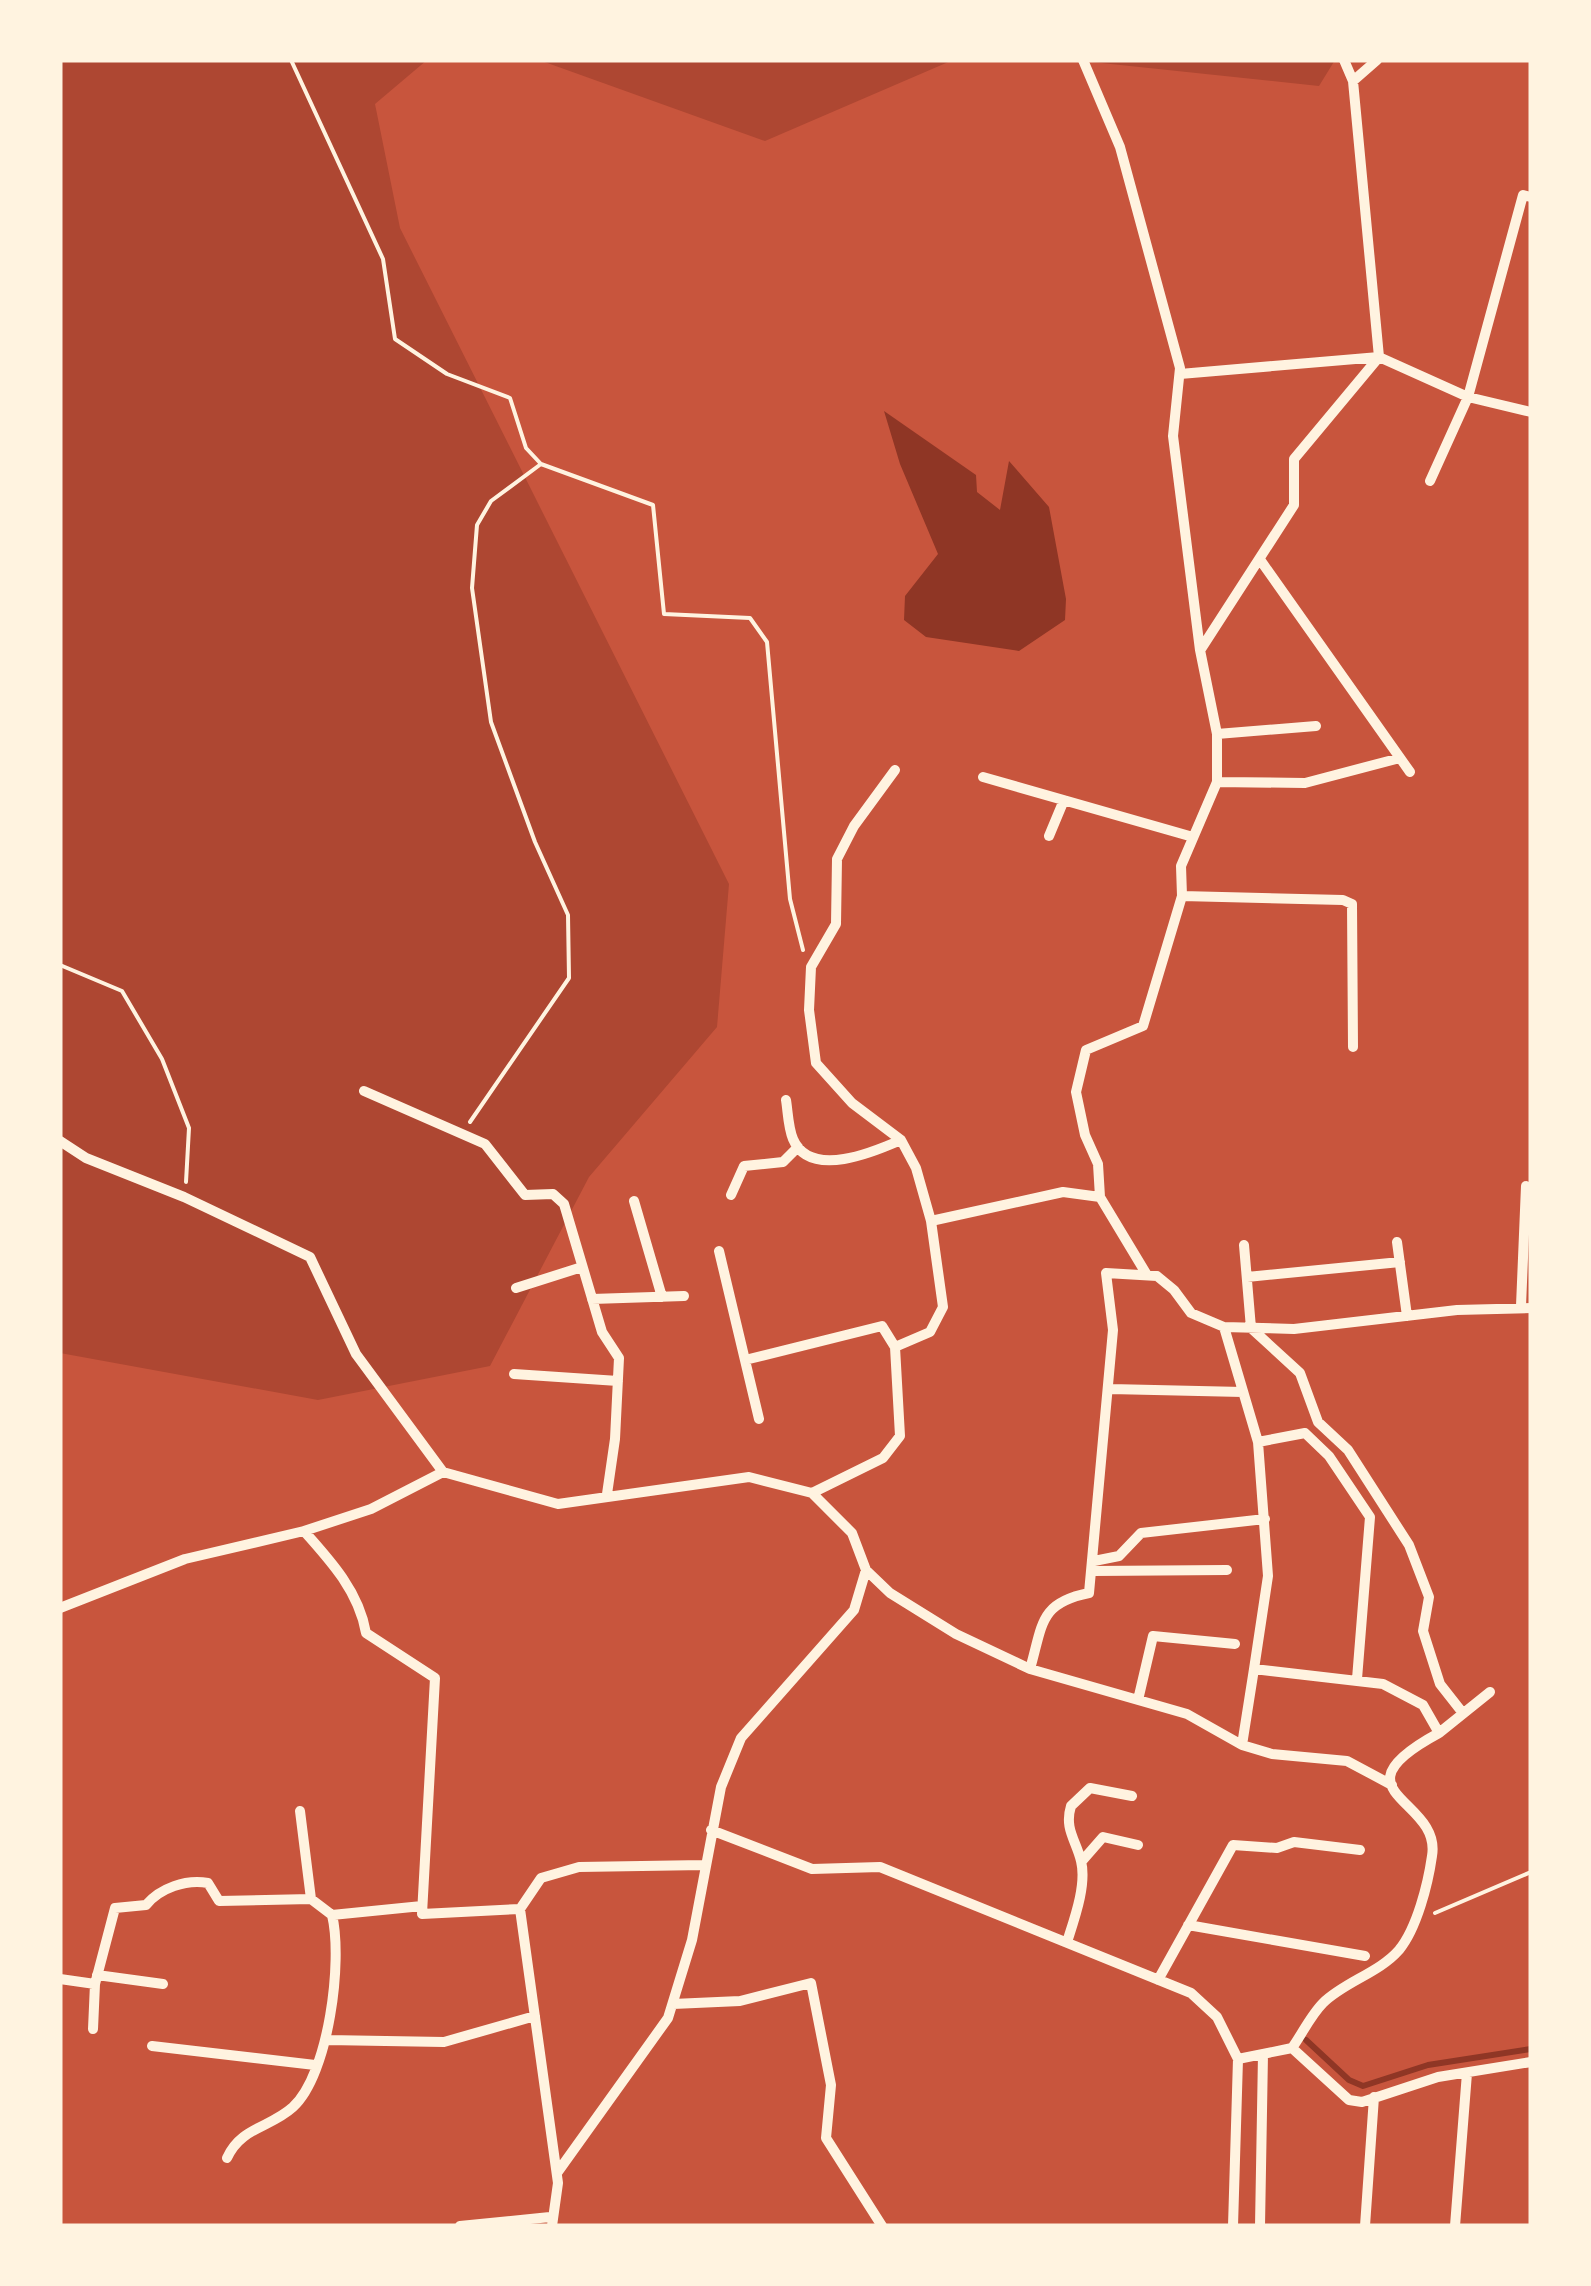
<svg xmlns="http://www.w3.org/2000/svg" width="1591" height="2286" viewBox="0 0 1591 2286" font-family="Jost,sans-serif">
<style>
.green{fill:#ae4732}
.water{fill:#8f3625}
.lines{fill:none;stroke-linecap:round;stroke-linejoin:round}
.stream{stroke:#8f3625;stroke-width:6}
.path{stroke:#fff3e0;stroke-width:4}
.minor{stroke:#fff3e0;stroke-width:10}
</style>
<rect width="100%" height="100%" fill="#c8553d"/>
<path class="green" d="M60,60h367l-52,44 25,124 329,656 -12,143 -128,150 -99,189 -172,34 -258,-47z
M539,60h414l-188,81z
M1073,60h262l-16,26z"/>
<path class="water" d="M884,411l92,64 1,17 23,18 9,-49 40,46 17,92 -1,21 -46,31 -93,-14 -22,-17 1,-24 33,-42 -38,-90z"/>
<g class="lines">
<path class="stream" d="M1306,2040l43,40 14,6 65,-21 103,-16"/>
<path class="path" d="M291,60l92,199 12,80 52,35 63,24 16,50 15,16 112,41 11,109 86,4 17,24 23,257 13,51
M60,965l62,26 40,68 27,69 -3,54
M470,1122l99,-144 -1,-63 -33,-73 -44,-120 -19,-134 5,-63 14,-24 50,-37
M1435,1913l96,-41"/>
<path class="minor" d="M1083,60l37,87 60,221 -7,68 27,214 17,84v48l-36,84 1,30 161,4 9,4 1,143
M1344,60l9,21
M1180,374l199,-17 89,40 63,15
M1430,481l38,-84 55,-202 8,2
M1261,561l149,211
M1201,649l93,-144v-46l85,-102 -26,-276 24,-21
M1217,734l99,-8
M983,777l210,60
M1217,782l88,1 95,-25
M1049,836l15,-36
M364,1091l121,53 40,51 28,-1 11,10 38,128 17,26 -4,81 -8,55
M786,1100c2,12 2,27 7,39 17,41 83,12 108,1
M60,1141l26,17 98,39 126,60 46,97 87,118 115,32 191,-27 63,16
M731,1195l13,-29 39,-4 15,-15
M1100,1197l-2,-33 -13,-29 -9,-43 10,-42 57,-24 39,-130
M634,1201l28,96
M931,1221l132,-29 37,5 47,78
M1397,1242l10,74
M1244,1245l7,83 49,45 18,49 30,28 61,95 20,52 -6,34 17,53 22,28
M719,1251l40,168
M1247,1277l153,-15
M516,1288l66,-21
M592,1299l92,-3
M1521,1306l5,-120
M1224,1327l34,115
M745,1360l137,-34 13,21
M514,1374l104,7
M1110,1389l133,3
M304,1531l67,-22 72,-37
M1094,1561l25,-5 22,-23 124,-14
M866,1570l-14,-37 -40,-40 71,-35 17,-22 -5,-89 35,-15 13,-25 -12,-86 -15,-53 -15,-28 -49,-37 -36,-40 -7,-53 2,-43 25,-43 1,-65 17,-33 41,-56
M1093,1571l134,-1
M60,1608l125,-49 119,-28c27,30 55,61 62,102l69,45 -13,236 98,-5 21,-31 38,-11 125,-2
M1030,1669c13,-45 9,-66 59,-76l24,-263 -7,-57 51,3 17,14 17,23 33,14 70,2 163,-19 74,-2
M1254,1669l14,-93 -10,-134 47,-9 24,23 41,61 -13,162
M1138,1700l15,-64 82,8
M1439,1733l51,-41
M1242,1745l30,9 75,7 45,24
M300,1811l11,88
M711,1830l101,39 68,-2 311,126 26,24 21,42 -5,167
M1082,1861l21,-24 35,8
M520,1909l38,274 -6,43
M1188,1925l177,31
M1067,1942c7,-22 20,-57 14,-81 -5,-21 -17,-32 -10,-55l19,-18 42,8
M97,1975l66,9
M60,1979l35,5
M1158,1980l75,-135 44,3 17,-6 66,8
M673,2004l67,-3 71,-18 20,102 -5,53 56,88
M93,2029l2,-45 20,-76 31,-3c14,-17 40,-26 62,-22l11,18 92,-2 21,16
M327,2040l117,2 91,-26
M152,2046l163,19
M1292,2048l57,52 13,2 76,-25 93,-15
M227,2158c14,-31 43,-30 66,-51 36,-33 50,-147 39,-192l90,-9
M557,2173l111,-155 24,-78 29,-153 20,-49 113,-128 12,-40 24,23 66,41 74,35 157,45 55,31 12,-76 129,15 40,21 16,28c-111,60 3,65 -7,123 -4,28 -15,72 -33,94 -20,23 -55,32 -76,53 -12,12 -21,31 -31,45l-54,11
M460,2226l90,-9
M1260,2226l3,-172
M1365,2226l9,-129
M1455,2226l12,-153"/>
</g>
<rect width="1591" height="2286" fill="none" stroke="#fff3e0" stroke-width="125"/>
</svg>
